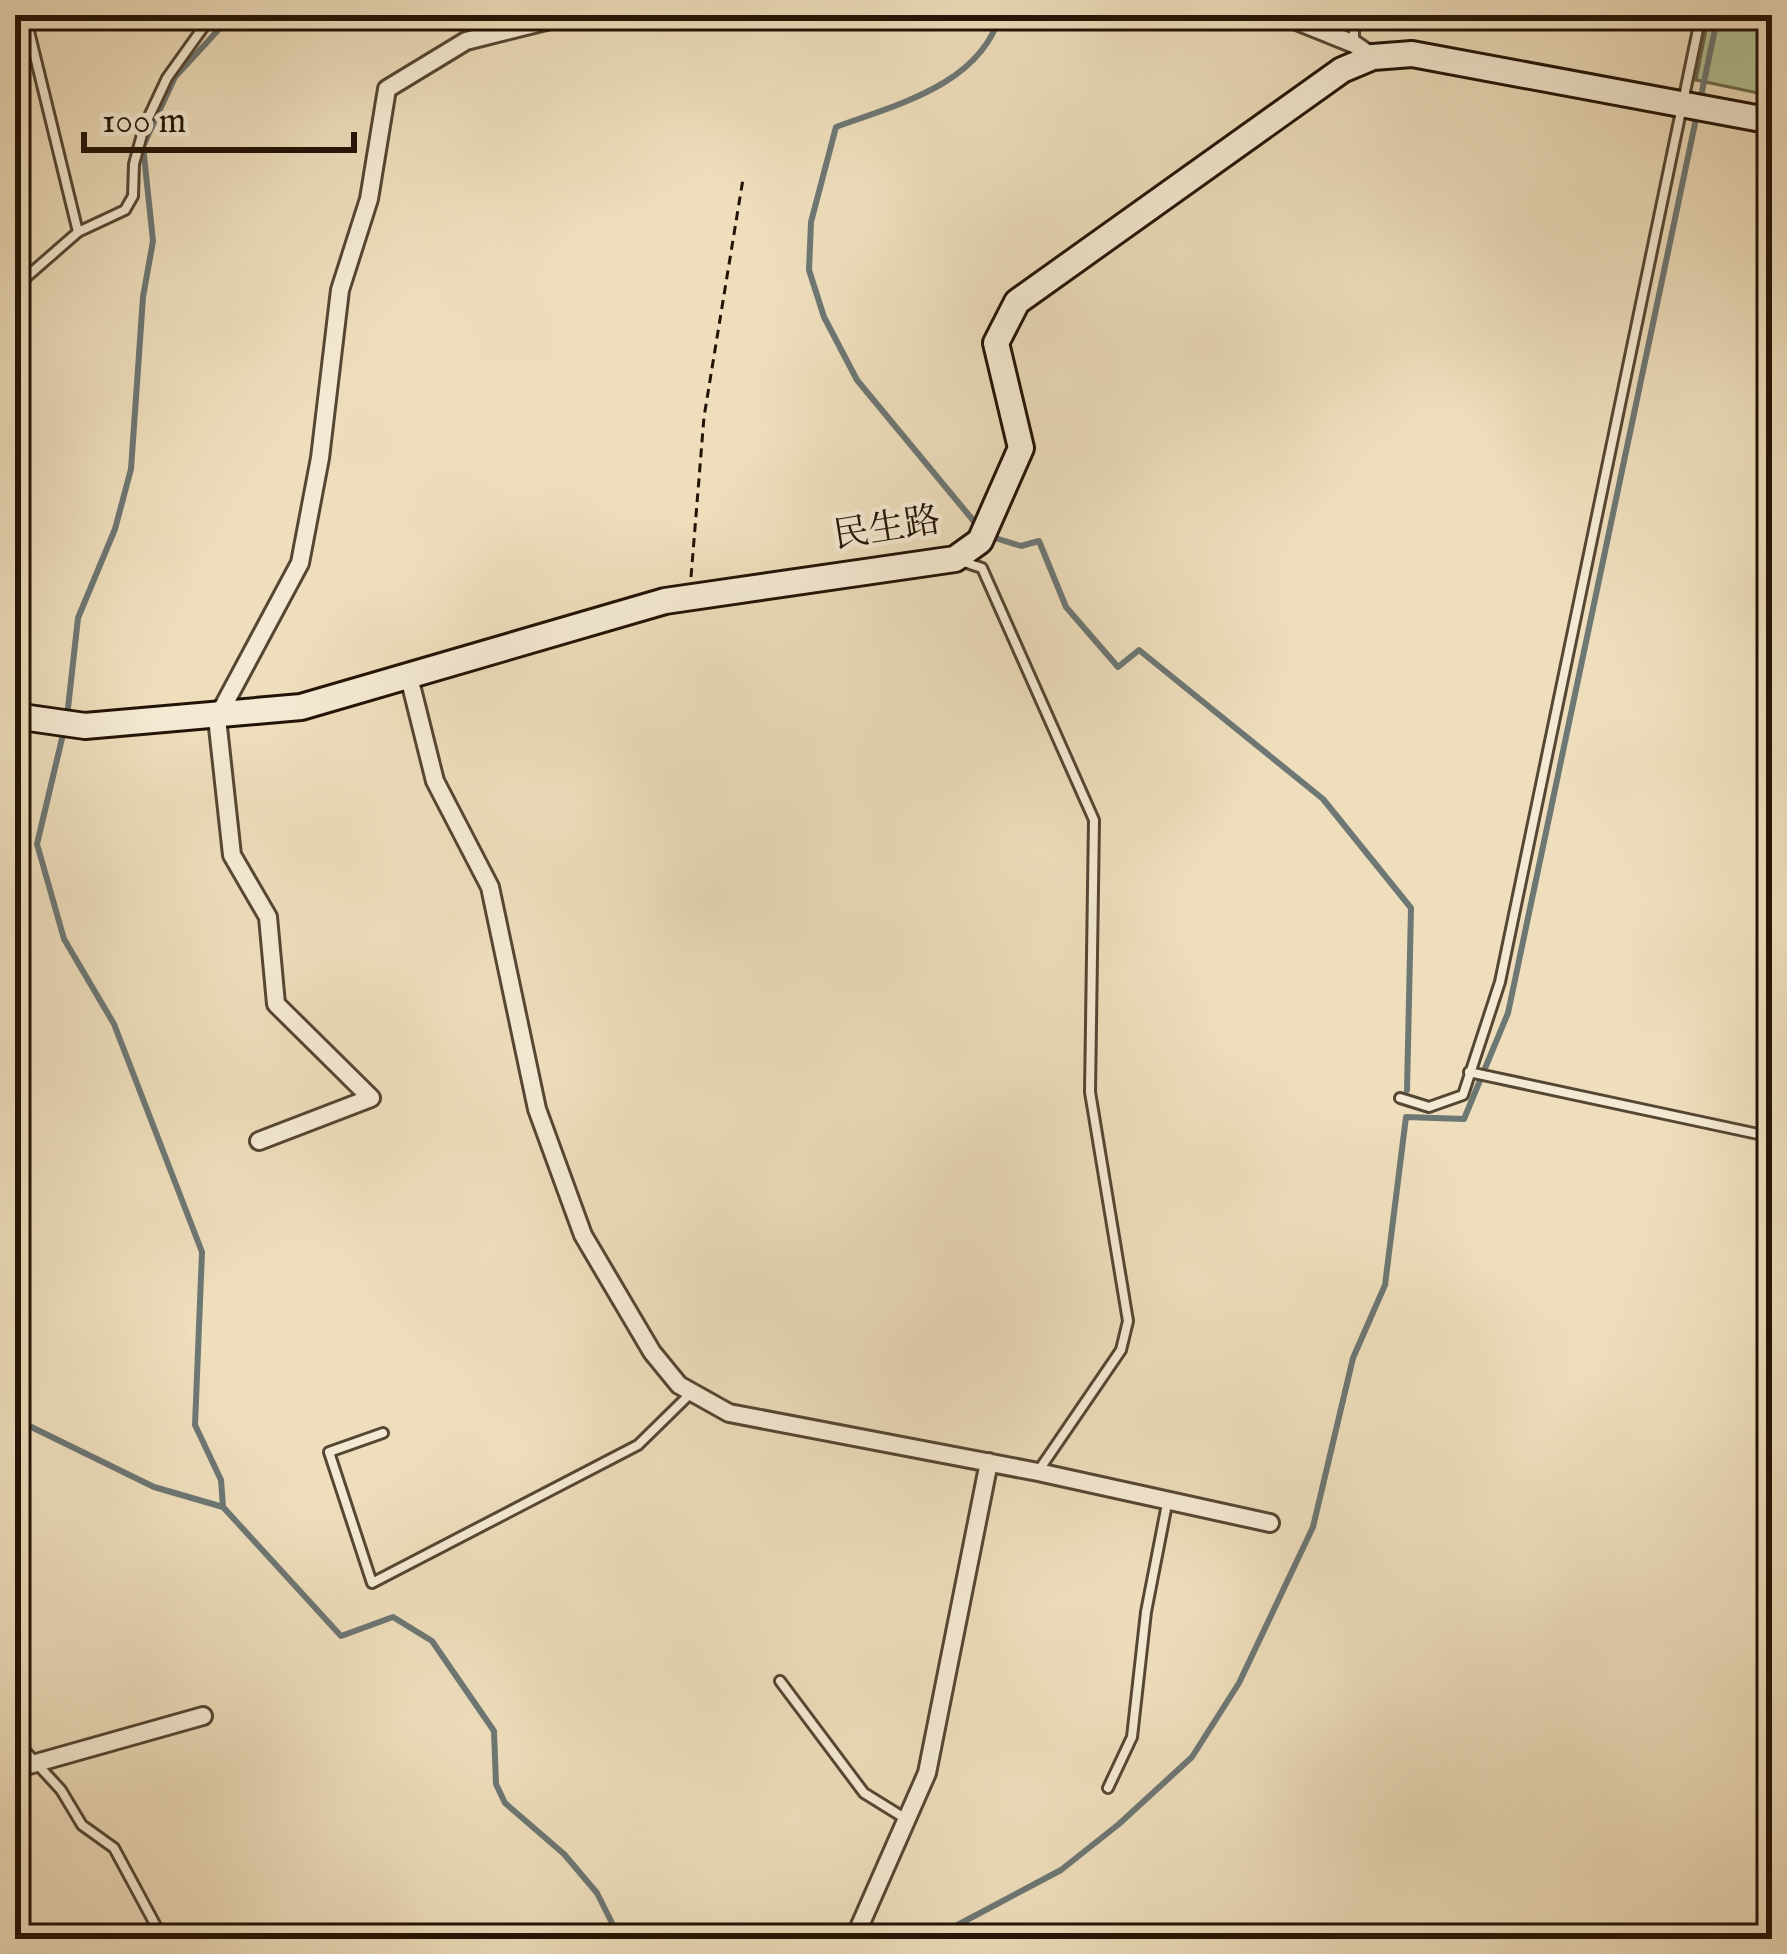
<svg xmlns="http://www.w3.org/2000/svg" width="1787" height="1954" viewBox="0 0 1787 1954" font-family="'IM FELL English','Noto Serif TC',serif">
<style>
.green{fill:#b3c295;stroke:#6b6a4e;stroke-width:3}
.lines{fill:none;stroke-linecap:round;stroke-linejoin:round}
.stream{stroke:#6d7774;stroke-width:6}
.lane-casing{stroke:#564634;stroke-width:14}
.street-casing{stroke:#564634;stroke-width:22}
.secondary-casing{stroke:#231306;stroke-width:30}
.path{stroke:#231306;stroke-width:3;stroke-dasharray:9 6;stroke-linecap:butt}
.lane{stroke:#f4ead3;stroke-width:8}
.street{stroke:#f4ead3;stroke-width:16}
.secondary{stroke:#f4ead3;stroke-width:24}
.labels{text-anchor:middle;dominant-baseline:central;stroke-width:9;stroke-linejoin:round;paint-order:stroke}
.street-label{font-size:36px;fill:#231306;stroke:#f4ead3}
</style>
<rect width="100%" height="100%" fill="#eedebc"/>
<filter id="stains"><feTurbulence type="fractalNoise" baseFrequency=".00167" numOctaves="4"/><feColorMatrix values="0 0 0 0 .2 0 0 0 0 .09 0 0 0 0 .02 0 0 0 .5 -.17"/></filter>
<radialGradient id="worn" r=".72"><stop offset=".6" stop-color="#630" stop-opacity="0"/><stop offset="1" stop-color="#630" stop-opacity=".3"/></radialGradient>
<path class="green" d="M1709,15h63v81l-76,-16z"/>
<g class="lines">
<path class="stream" d="M1700,101l18,-86
M977,525l-120,-145 -33,-63 -15,-47 2,-48 25,-95c59,-22 144,-42 164,-112
M992,537l29,9 18,-5 27,66 52,60 21,-17 184,149 88,109 -4,182
M67,717l11,-99 37,-89 16,-60 12,-172 10,-56 -10,-95 32,-69 57,-62
M64,730l-27,114 27,95 50,85 88,228 -7,173 26,55 2,27 118,129 52,-19 39,24 62,90 2,53 9,19 59,51 33,39 23,46
M15,1419l139,68 69,20
M931,1939l130,-69 58,-46 73,-67 47,-74 74,-156 40,-169 32,-73 21,-168 58,2 44,-106 189,-899"/>
<defs>
<path id="lane" d="M25,15l53,217
M1354,42v-27
M15,287l63,-55 47,-22 8,-14 1,-32 10,-37 23,-49 45,-63
M964,562l18,6 112,252 -4,272 38,229 -7,29 -82,120
M1469,1072l303,65
M1400,1098l29,9 34,-12 37,-113 201,-967
M383,1433l-54,19 43,131 266,-138 51,-50
M780,1681l84,112 42,26
M15,1740l46,50 21,35 32,23 49,91
M1108,1788l24,-51 14,-125 21,-108"/>
<path id="street" d="M1282,15l72,29 19,13
M409,677l26,104 55,106 47,222 46,126 69,117 27,33 50,28 309,59 232,51
M259,1141l112,-43 -95,-94 -8,-87 -36,-62 -15,-137 83,-155 20,-105 20,-168 29,-91 18,-110 79,-48 104,-26
M15,1769l188,-53
M854,1939l73,-166 62,-311"/>
<path id="secondary" d="M15,716l70,10 216,-19 364,-106 290,-42 25,-18 41,-93 -25,-105 21,-41 325,-232 31,-13 39,-3 360,67"/>
</defs>
<use href="#lane" class="lane-casing"/>
<use href="#street" class="street-casing"/>
<use href="#secondary" class="secondary-casing"/>
<path class="path" d="M691,577l13,-160 39,-238"/>
<use href="#lane" class="lane"/>
<use href="#street" class="street"/>
<use href="#secondary" class="secondary"/>
</g>
<g class="labels">
<g class="street-label">
<text transform="translate(887 529) rotate(-9)">民生路</text>
</g>
</g>
<rect width="1787" height="1954" fill="none" stroke="#eedebc" stroke-width="60"/>
<rect x="18" y="18" width="1751" height="1918" fill="none" stroke="#231306" stroke-width="6"/>
<rect x="30" y="30" width="1727" height="1894" fill="none" stroke="#231306" stroke-width="3"/>
<path d="M84 132v18h270v-18" fill="none" stroke="#231306" stroke-width="6"/>
<text x="102" y="132" font-size="36" fill="#231306" stroke="#f4ead3" stroke-width="9" paint-order="stroke">100 m</text>
<rect width="100%" height="100%" filter="url(#stains)"/>
<rect width="100%" height="100%" fill="url(#worn)"/>
</svg>
